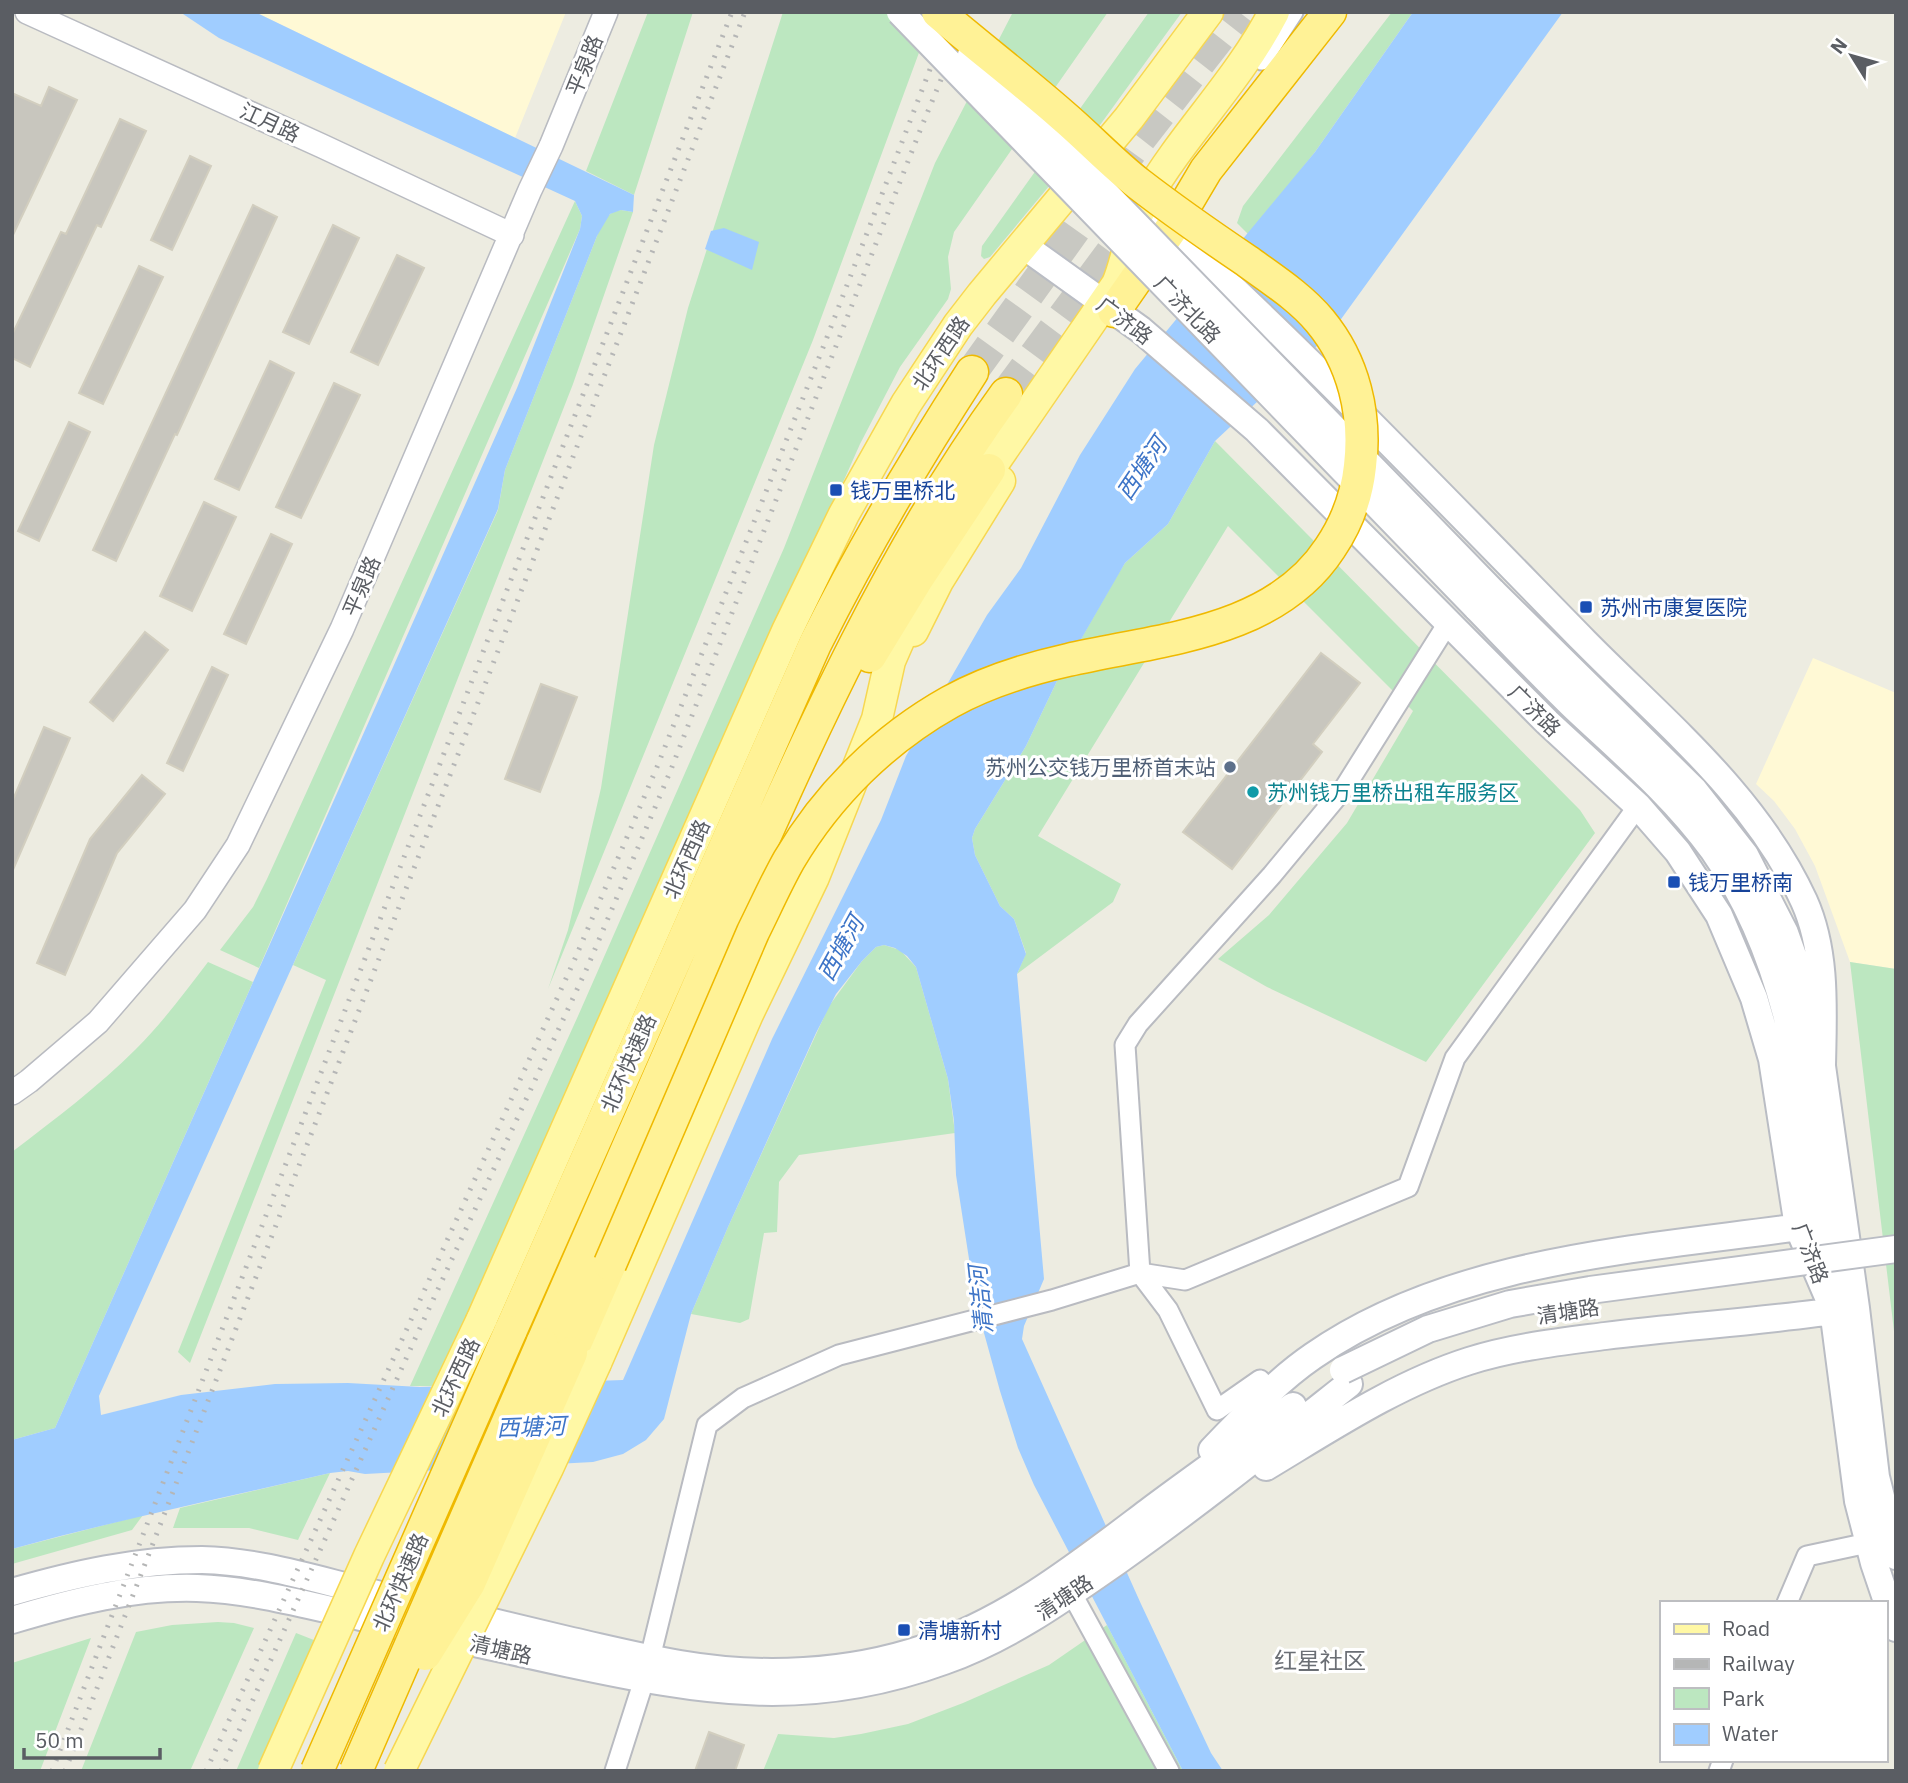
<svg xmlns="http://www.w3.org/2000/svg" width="1908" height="1783" viewBox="0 0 1908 1783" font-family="'IBM Plex Sans','Noto Sans SC',sans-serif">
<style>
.commercial{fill:#fff9d5}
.green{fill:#bce7c0}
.water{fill:#a0cdff}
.building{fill:#c8c6be;stroke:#d2cebf;stroke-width:2}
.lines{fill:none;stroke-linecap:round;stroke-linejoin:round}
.trunk-tunnel{stroke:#c8c8c2;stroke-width:32;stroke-dasharray:32 16;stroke-linecap:butt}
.minor-casing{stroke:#b9bbc1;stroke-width:23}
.tertiary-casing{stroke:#b9bbc1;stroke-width:26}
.secondary-casing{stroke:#babdc4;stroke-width:30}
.primary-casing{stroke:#f7d751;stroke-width:33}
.trunk-casing{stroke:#efb900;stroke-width:35}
.minor{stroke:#fff;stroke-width:19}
.tertiary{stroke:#fff;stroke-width:23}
.secondary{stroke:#fff;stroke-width:26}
.primary{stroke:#fff8a5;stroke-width:30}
.trunk{stroke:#fff296;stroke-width:32}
.rail{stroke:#b5b6b6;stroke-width:5;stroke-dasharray:2 9;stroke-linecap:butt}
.secondary-bridge-casing{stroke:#babdc4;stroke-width:30;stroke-linecap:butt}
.primary-bridge-casing{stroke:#f7d751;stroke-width:33;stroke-linecap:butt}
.trunk-bridge-casing{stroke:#efb900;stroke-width:35;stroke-linecap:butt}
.secondary-bridge{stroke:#fff;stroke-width:26}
.primary-bridge{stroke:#fff8a5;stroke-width:30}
.trunk-bridge{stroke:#fff296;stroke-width:32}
.transit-dot{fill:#1a4fb4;stroke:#fff;stroke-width:2.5}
.service-dot{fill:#5c6f8a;stroke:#fff;stroke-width:2.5}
.culture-dot{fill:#0f9aa8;stroke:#fff;stroke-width:2.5}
.labels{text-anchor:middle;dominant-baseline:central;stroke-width:6;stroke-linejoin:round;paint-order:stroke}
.street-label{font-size:21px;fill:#5a5d63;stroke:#fff}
.transit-label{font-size:21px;fill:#164399;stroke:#fff;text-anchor:start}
.service-label{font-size:21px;fill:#4e5e75;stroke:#fff;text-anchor:end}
.culture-label{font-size:21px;fill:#0d838f;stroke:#fff;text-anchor:start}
.water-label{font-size:23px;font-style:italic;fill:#3d74c7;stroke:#fff}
.neighbourhood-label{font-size:23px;fill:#6b6f75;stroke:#fff}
</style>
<rect width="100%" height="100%" fill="#edece1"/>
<path class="commercial" d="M255,12h311l-51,126z
M1813,658l83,35v276l-46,-7 -35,-96 -20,-37 -21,-28 -18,-17z"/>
<path class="green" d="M648,12h45l-59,183 -48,-24z
M783,12h151l-121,328 -265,649 20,-59 33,-142 53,-343 34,-137z
M1013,12h95l-154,220 -6,25 3,32 -3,10 -48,68 -40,77 -375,845 -52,97h-23l168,-370 206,-468 151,-385z
M1149,12h33l-82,113 -110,132 -6,2 -3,-3 1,-10z
M1392,12h21l-98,140 -66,83 -12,-12 6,-17z
M575,201l7,15 -2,13 -321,739 -39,-18 33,-43 14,-28z
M621,210l12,2 -60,172 -383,979 -12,-11 148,-372 -33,-15 205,-455 7,-40 92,-234c6,-13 9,-24 24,-26z
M1215,441l365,369 15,23 -169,229 -159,-75 -49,-28 51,-44 78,-92 66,-112 -185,-185 -190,310 83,48 -8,18 -96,72 9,-21 -12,-34 -14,-13 -25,-51 -3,-17 3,-9 51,-83 31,-65 61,-107 7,-11 43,-39z
M884,945l16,5 16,17 32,112 7,54 -156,22 -20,27 -2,50 -13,1 -15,86 -9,4 -49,-9 37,-87 101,-221 33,-45 14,-14z
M208,962l45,20 -198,446 -43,12v-288c43,-33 86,-65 124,-103 27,-27 49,-57 72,-87z
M1850,962l46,7v379z
M330,1473l-32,67 -49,-12h-76l7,-20z
M143,1515l-11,15 -120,34v-15z
M218,1622l16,1 20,5 -64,143h-109l55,-139 36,-7z
M1107,1625l76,146h-420l15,-37 56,4 27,-4 47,-10 55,-21 86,-38z
M296,1633l23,9 -57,129h-26z
M91,1638l-51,133h-28v-108z"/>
<path class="water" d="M180,12h75l379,183 -1,17 -12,-2 -11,4 -13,22 -92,234 -7,39 -399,887 2,19 80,-20 94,-11 73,-1 72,4 203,-7 149,-341 109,-219 25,-64 81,-141 34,-47 59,-113 55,-86 180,-217 98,-140h150l-232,321 -116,108 -47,83 -43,39 -68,118 -31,65 -51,83 -3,9 3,17 25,51 14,13 12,35 -9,20 27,305 -20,47 -2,13 119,265 70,149 12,18h-40l-149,-286 -16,-37 -18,-57 -24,-87 -20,-129 -2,-54 -6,-42 -32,-112 -9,-11 -12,-8 -11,-3 -8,2 -14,14 -26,33 -20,39 -88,194 -37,87 -27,105 -18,21 -23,14 -30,8 -228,12 -17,-3 -18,2c-106,25 -213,47 -318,76v-109l43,-12 462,-1040 63,-159 2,-13 -7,-15 -356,-163z
M724,228l35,14 -7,28 -47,-21 6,-18z"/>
<path class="building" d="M49,87l28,13 -65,137v-144l29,13z
M120,119l26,12 -45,96 -4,-2 -67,142 -18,-9v-23l49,-103 5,2z
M190,156l21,10 -39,84 -21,-10z
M253,205l24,12 -100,218 -2,-1 -59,127 -23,-11z
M333,225l26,13 -50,106 -26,-12z
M397,255l27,13 -46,97 -27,-13z
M139,266l24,11 -60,127 -24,-11z
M270,361l24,12 -55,117 -24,-11z
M334,383l26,12 -59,123 -25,-11z
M69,422l21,10 -51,109 -21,-10z
M204,502l32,15 -44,94 -32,-15z
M271,534l21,10 -46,100 -22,-10z
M145,632l23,18 -55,71 -23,-19z
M1321,653l39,30 -47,61 9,8 -90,117 -49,-37z
M212,667l16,8 -45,96 -16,-8z
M541,684l36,13 -37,95 -35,-13z
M44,727l26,11 -58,134v-70z
M142,775l23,19 -48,59 -52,122 -28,-12 53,-124z
M709,1732l35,13 -9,26h-40z"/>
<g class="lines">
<path class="trunk-tunnel" d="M972,372l168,-233 99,-127
M1006,394l131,-176"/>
<defs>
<path id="minor" d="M1262,60l31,-48
M1269,1392l-9,-12 -43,30 -49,-100 -28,-37 -15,-228 13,-21 134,-149 73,-88 103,-164
M1072,1594l97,177
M1787,1603l20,-47 61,-13
M650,1658l57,-233 36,-27 96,-43 213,-55 88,-27 45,7 223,-93 47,-129 183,-252
M615,1771l29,-91
M1719,1771l4,-11"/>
<path id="tertiary" d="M27,12l295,134 190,89
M12,1093l17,-12 69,-59 97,-112 43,-65 104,-216 188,-439 21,-44 55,-134"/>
<path id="secondary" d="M1158,216c50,50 103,98 153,148 92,91 183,185 274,278 79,80 171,154 219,259 23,51 19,110 18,165
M1024,246l117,84 116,100 290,292 91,84 40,46 41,63 35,83 18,61 26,168 36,84
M1492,591l202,199 51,65 40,78 21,59 16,74 34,242 20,169 20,79
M1476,607c33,34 66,69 100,102 48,45 98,87 137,141 77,110 90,237 108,367 13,94 25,189 37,284l16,62 22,65
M1212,1450c32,-33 63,-68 101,-94 142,-99 335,-107 501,-131
M1266,1467c65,-39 131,-83 203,-106 44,-14 90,-19 136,-25 81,-10 163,-15 243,-27
M12,1592c63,-18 124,-32 190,-32 55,1 109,18 162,31 70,17 139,34 208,50 36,8 72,17 108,23 81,14 168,10 245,-16 85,-29 153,-83 223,-136 48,-36 97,-70 145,-106
M12,1620c60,-18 122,-34 185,-32 56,2 110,17 164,29 68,16 136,31 205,46 137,29 241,48 378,-2 65,-23 119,-62 175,-101 79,-56 154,-116 230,-176"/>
<path id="primary" d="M977,492l12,-22 128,-186c12,-28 13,-60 29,-86 38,-65 93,-118 128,-186
M913,631l25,-50 62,-100
M481,1321l306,-690 57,-117 62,-110 52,-79 24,-31 147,-176 79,-106
M596,1363l152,-349 66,-137 63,-158 13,-58 24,-55"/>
<path id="trunk" d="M1114,311l57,-82 35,-59 124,-158
M870,656l47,-77 72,-109
M510,1332l305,-688c47,-94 100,-184 157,-272
M542,1344c64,-146 128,-292 192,-439 78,-176 158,-354 272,-511
M571,1353l39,-89"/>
</defs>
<use href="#minor" class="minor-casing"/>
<use href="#tertiary" class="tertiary-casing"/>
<use href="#secondary" class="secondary-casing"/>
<use href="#primary" class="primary-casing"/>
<use href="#trunk" class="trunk-casing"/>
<use href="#minor" class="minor"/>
<use href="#tertiary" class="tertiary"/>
<use href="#secondary" class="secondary"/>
<use href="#primary" class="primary"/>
<use href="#trunk" class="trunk"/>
<path class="rail" d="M52,1771l453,-1176 227,-583
M65,1771l680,-1759
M206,1771l368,-810 83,-194 167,-422 128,-333
M221,1771l193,-430 173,-373 83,-196 251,-644 48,-116"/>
<defs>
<path id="secondary-bridge" d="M900,12l576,595
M971,55l521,536
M1343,1370l85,-41 82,-25 80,-14 306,-41"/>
<path id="primary-bridge" d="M273,1771l96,-215 112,-235
M399,1771l149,-303 48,-105"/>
<path id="trunk-bridge" d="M610,1264l143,-332c12,-24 23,-49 36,-72 39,-66 95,-121 161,-158 36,-20 78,-33 118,-42 91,-21 206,-26 262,-112 17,-25 27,-53 30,-82 6,-52 -6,-104 -40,-145 -20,-24 -47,-41 -73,-60 -37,-25 -73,-50 -108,-77 -27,-21 -50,-46 -77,-69 -40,-35 -83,-68 -124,-103
M425,1654l44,-71 102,-230
M317,1771l193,-439
M356,1771l186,-427"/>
</defs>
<use href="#secondary-bridge" class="secondary-bridge-casing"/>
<use href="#primary-bridge" class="primary-bridge-casing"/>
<use href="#trunk-bridge" class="trunk-bridge-casing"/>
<use href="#secondary-bridge" class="secondary-bridge"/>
<use href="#primary-bridge" class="primary-bridge"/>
<use href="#trunk-bridge" class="trunk-bridge"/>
</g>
<g class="transit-dot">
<rect x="829" y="483" width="14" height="14" rx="3.5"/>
<rect x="1579" y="600" width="14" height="14" rx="3.5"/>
<rect x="1667" y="875" width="14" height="14" rx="3.5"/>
<rect x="897" y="1623" width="14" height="14" rx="3.5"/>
</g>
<circle class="service-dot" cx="1230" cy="767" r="7"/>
<circle class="culture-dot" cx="1253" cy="792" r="7"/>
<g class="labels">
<g class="street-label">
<text transform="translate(584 65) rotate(-68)">平泉路</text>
<text transform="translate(270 122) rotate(25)">江月路</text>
<text transform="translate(1188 309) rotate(46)">广济北路</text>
<text transform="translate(1125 320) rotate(37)">广济路</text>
<text transform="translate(940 353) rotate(-56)">北环西路</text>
<text transform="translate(361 586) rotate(-67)">平泉路</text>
<text transform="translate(1535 710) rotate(45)">广济路</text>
<text transform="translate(686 859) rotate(-66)">北环西路</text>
<text transform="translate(628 1063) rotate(-66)">北环快速路</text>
<text transform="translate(1811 1253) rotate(69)">广济路</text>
<text transform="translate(1568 1311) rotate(-9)">清塘路</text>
<text transform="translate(455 1377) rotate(-65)">北环西路</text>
<text transform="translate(400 1582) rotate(-66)">北环快速路</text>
<text transform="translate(1064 1597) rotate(-34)">清塘路</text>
<text transform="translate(501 1649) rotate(13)">清塘路</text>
</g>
<g class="transit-label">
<text x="850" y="490">钱万里桥北</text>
<text x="1600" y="607">苏州市康复医院</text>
<text x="1688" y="882">钱万里桥南</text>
<text x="918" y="1630">清塘新村</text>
</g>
<g class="service-label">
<text x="1216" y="767">苏州公交钱万里桥首末站</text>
</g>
<g class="culture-label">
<text x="1267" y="792">苏州钱万里桥出租车服务区</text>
</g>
<g class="water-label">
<text transform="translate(1141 468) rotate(-56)">西塘河</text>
<text transform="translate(840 948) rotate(-61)">西塘河</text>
<text transform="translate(980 1300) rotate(-96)">清洁河</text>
<text transform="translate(531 1426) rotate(-2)">西塘河</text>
</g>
<g class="neighbourhood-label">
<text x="1320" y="1660">红星社区</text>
</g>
</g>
<rect width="1908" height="1783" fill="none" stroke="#5a5d63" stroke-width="28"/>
<rect x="1660" y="1601" width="228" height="161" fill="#ffffff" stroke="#bdbec1" stroke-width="2"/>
<rect x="1674" y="1624" width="35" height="10" fill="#fff8a5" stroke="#bdbec1" stroke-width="2"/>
<text x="1722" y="1636" font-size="21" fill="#5a5d63">Road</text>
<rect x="1674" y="1659" width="35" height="10" fill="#b5b6b6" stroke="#bdbec1" stroke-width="2"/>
<text x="1722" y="1671" font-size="21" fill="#5a5d63">Railway</text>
<rect x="1674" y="1688" width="35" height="21" fill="#bce7c0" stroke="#bdbec1" stroke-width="2"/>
<text x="1722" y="1706" font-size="21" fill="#5a5d63">Park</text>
<rect x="1674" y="1724" width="35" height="21" fill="#a0cdff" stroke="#bdbec1" stroke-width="2"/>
<text x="1722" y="1741" font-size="21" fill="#5a5d63">Water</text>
<g transform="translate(1852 56) rotate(307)" stroke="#ffffff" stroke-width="5" paint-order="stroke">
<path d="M0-5L12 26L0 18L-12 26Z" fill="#5a5d63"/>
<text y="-10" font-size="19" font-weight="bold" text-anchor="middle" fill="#5a5d63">N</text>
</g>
<path d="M24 1748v10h136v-10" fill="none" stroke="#5a5d63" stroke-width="3.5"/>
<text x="35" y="1748" font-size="21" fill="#5a5d63" stroke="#ffffff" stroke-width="5" paint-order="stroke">50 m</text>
</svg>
